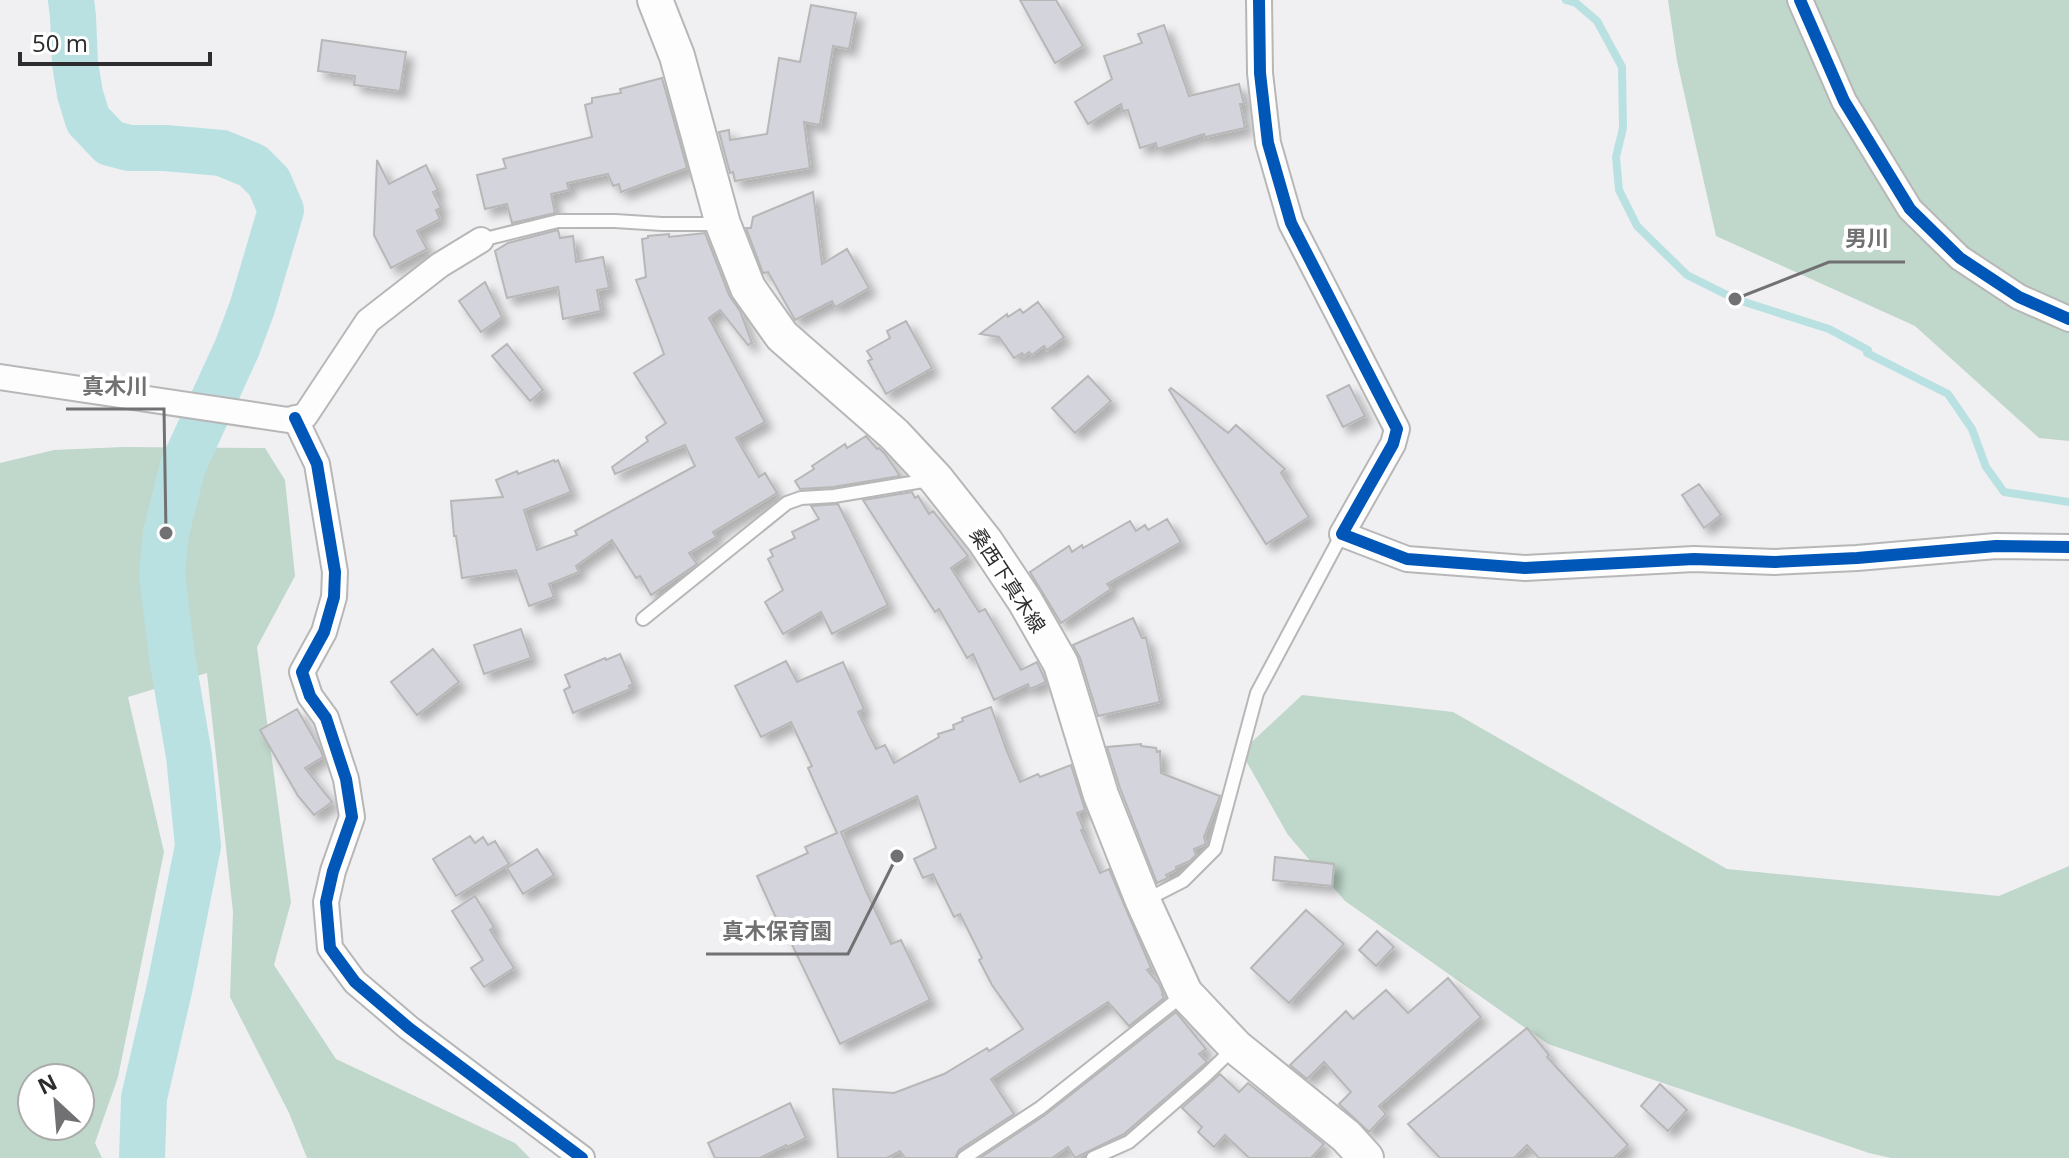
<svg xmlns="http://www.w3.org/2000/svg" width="2069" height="1158" viewBox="0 0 2069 1158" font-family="'Open Sans','Noto Sans JP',sans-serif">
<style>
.forest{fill:#c0d7cb;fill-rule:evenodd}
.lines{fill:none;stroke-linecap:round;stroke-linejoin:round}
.stream{stroke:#bae1e2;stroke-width:8}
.river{stroke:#bae1e2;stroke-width:46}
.building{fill:#d4d4dc;stroke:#b7b7b8;stroke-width:2;filter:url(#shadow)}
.lane-casing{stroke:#b7b7b8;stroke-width:16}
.street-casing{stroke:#b7b7b8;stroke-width:28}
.secondary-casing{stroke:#b7b7b8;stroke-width:38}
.lane{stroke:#fdfdfd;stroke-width:12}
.street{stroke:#fdfdfd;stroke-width:24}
.secondary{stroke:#fdfdfd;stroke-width:34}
.cycleway-casing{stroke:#fff;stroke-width:17}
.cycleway{stroke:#0057b8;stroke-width:12}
.labels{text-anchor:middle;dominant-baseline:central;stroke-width:8;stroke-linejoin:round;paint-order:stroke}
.street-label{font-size:20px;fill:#2d2d2f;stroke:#fff}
.leader{fill:none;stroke:#717173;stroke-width:3}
.callout-dot{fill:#717173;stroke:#fff;stroke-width:3}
.callout-label{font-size:22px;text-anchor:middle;font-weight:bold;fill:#717173;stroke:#fff;stroke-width:8;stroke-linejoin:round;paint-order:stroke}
</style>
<defs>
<filter id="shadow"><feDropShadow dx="7" dy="7" stdDeviation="4" flood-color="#0004"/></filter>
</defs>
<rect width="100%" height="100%" fill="#f0f0f2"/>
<path class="forest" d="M1668,0h401v441l-30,-3 -124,-112 -199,-90 -39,-175z
M123,447l142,1 20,32 10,96 -38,71 34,255 -17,63 62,94 179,84 15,15h-223l-18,-45 -59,-116 3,-85 -26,-239 -79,24 36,155 -46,225 -23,66 7,15h-102v-695l54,-13zM32,1078h48v48h-48z
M1302,695l151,17 274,157 272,27 70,-30v292h-178l-22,-5 -321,-109 -203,-143 -57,-66 -47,-83z"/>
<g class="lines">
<path class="stream" d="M1566,0l10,3 21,18 25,46 1,61 -7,29 3,33 18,36 50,49 48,24 94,30 39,21 -1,3 81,41 24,35 14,38 18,25 65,10"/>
<path class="river" d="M71,0l2,16 2,47 5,31 8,26 22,23 19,5h36l57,5 31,13 16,16 12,28 -29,98 -15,40 -54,118 -17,67 -4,41 10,83 17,99 9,90 -28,140 -26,112 -2,60"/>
</g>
<path class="building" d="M1020,0h36l27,46 -28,17z
M811,5l45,8 -7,36 -16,-3 -13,79 -16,-3 6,46 -75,13 -2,-9 -3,1 -11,-41 10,-2 1,10 37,-6 12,-76 21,4z
M1164,25l25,71 50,-12 5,20h-4l5,24 -40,9 -1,-3 -47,15 -1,-6 -16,5 -12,-38 -5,1 -2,-7 -33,20 -13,-22 37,-23 -8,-23 38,-13 -4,-9z
M322,40l84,12 -6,39 -46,-6 1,-9 -37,-5z
M662,78l25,90 -66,24 -2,-8 -6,2 -5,-12 -41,9 2,7 -18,4 4,19 -43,10 -5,-19 -22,5 -8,-34 29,-7 -3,-9 89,-22 -7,-32 7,-2v-5l29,-5 -1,-4z
M377,160l12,24 37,-19 12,25 -5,2 8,16 -5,2 4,9 -23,12 10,18 -36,19 -17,-33z
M813,192l9,72 25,-15 22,39 -34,19 -3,-6 -37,19 -27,-48 -5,1 -17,-45h5l2,-11z
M558,230l2,8 13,-2 3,26 27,-5 6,31 -12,2 4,21 -38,8 -5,-32 -51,11 -12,-47 13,-8z
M705,233l24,62 11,16 12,32 -4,2 -28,-35 -11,8 56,104 -29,16 23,39 6,-4 12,20 -64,39 3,5 -27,16 8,11 -46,31 -11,-19 -4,2 -24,-38 -36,26 3,6 -30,12 5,13 -25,9 -13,-36 -54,8 -6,-42h-2l-3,-35 52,-4 -7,-17 21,-9 1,3 36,-14 1,2 3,-2 13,32 -47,18 13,40 40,-15 -2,-4 120,-65 -10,-21 -70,29 -3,-7 36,-26 -2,-4 20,-14 -32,-50 30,-19 -28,-74 10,-3 -4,-38 6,-1v-2l21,-2v3z
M485,282l17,35 -21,15 -22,-31z
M1038,302l26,35 -17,13 -3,-4 -12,9 -3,-3 -5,4 -2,-3 -8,5 -15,-21 -19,-3 27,-20 1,3 12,-8 3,4z
M906,321l26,47 -46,26 -18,-33 4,-2 -5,-8 23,-13 -3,-7z
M507,344l36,46 -13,11 -38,-45z
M1088,376l23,25 -36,32 -23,-25z
M1349,385l16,31 -22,11 -16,-31z
M1171,388l57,45 8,-8 30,27 19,17 -4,4 28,44 -43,27 -97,-154z
M866,436l11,13 2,-1 6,6 15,22 -67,11 -33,2 -5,-8 19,-12 -2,-3 33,-22 2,4z
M1699,484l22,31 -17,13 -22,-33z
M912,492l3,6 3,-2 11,18 4,-3 35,45 -17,12 28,44 6,-3 36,61 16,-8 9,20 -16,7 -2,-5 -34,16 -21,-46 -6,4 -28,-49 -4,3 -72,-112z
M838,504l50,101 -56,29 -11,-22 -38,22 -18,-32 18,-12 -15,-31 5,-3 -3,-6 25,-12 -3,-6 27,-13 -8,-13z
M1167,519l14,23 -74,42 4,5 -50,34 -31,-51 39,-26 3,6 10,-7 1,3 47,-27 6,10 9,-6 3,5z
M1133,618l9,20h4l14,64 -62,14 -18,-58 -7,-13z
M521,629l10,29 -47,16 -10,-29z
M433,649l26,33 -42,33 -26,-33z
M620,654l13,30 -4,2 1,3 -57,24 -9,-23 6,-3 -5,-12 40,-17 1,2z
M786,661l11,21 46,-20 21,47 -6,3 18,37 9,-4 9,18 45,-26 -1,-3 16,-5 -1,-4 10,-4 -1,-3 29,-11 15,42 14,33 18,-8 2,3 31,-12 14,45 -8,3 7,17h-3l19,43 9,-4 42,99 -4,2 12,14 4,9 -1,1 2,4 -35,28 -21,-24 -117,77 23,35 -55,36 -4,8h-50l-5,-7 -13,7h-49l-5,-69 61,4 50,-19 43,-26 2,3 34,-22 -31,-44 -13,-25 3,-2 -22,-44 -6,3 -21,-43 -10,4 -9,-19 22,-11 -19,-52 -76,36 25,59 25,53 10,-4 29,60 -90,44 -56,-116 -3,1 -24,-53 51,-23 -3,-6 32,-14 -29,-65 4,-2 -21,-44 -30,15 -26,-51z
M297,709l23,40 3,8 -18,11 27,34 -18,13 -16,-19 -38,-66z
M1141,744v2l15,2 1,4 3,-1 1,22 59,23 -16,41 2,7 -12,5 2,6 -6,6 -14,6v3l-10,5 2,3 -11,5 -37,-95 -13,-41z
M470,836l5,7 8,-6 5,8 7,-4 14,23 -53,32 -23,-37z
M537,849l17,26 -31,19 -16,-26z
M1275,857l59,7 -2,22 -59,-6z
M475,896l19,31 -4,3 24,38 -30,19 -13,-19 12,-8 -31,-49z
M1306,910l38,34 -55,59 -38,-35z
M1377,931l17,16 -18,19 -17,-16z
M1448,978l33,39 -102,89 7,8 -17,18 -30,-28 12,-12 -27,-30 -17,17 -17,-14 56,-54 7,8 33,-29 22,23z
M1176,1012l30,37 -7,5 8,8 -83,72 -49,24 -7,-11 -16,11h-72l65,-43z
M1527,1028l22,27 -2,2 81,88 -14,13h-75l-12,-13 -13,13h-74l-32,-34z
M1220,1074l19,18 9,-9 76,61 -13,14h-62l-24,-23 -11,12 -16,-15 4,-5 -20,-19z
M1660,1084l27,26 -19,21 -27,-25z
M790,1103l16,35 -19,9 -1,-2 -26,13h-45l-7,-15z"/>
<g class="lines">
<defs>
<path id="lane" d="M481,240l77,-19h57l47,3h57
M643,619l144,-116 14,-5 33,-2 95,-16
M1146,900l37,-19 32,-32 42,-156 85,-159
M964,1158l76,-50 143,-113
M1093,1158l36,-16 77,-67 28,-27"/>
<path id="street" d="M1259,0l1,73 8,70 23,80 106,206 -4,15 -51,90 65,25 118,9 169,-9 81,3 82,-4 139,-12 73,1
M1800,0l44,101 66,108 50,49 59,39 50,22
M0,377l288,43 17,-4 63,-95 72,-56 41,-25
M295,418l22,46 18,108 -1,25 -10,35 -22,40 8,24 16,22 20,61 6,38 -19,54 -7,31 4,46 25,34 54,46 173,130"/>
<path id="secondary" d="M655,0l22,56 46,168 25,64 34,48 112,98 42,45 49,62 40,60 36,63 40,131 42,106 42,92 51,54 110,89 20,22"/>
</defs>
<use href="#lane" class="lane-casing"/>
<use href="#street" class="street-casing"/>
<use href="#secondary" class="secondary-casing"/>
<use href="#lane" class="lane"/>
<use href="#street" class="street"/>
<use href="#secondary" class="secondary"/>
<defs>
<path id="cycleway" d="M1259,0l1,73 8,70 23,80 106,206 -4,15 -51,90 65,25 118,9 169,-9 81,3 82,-4 139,-12 73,1
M1800,0l44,101 66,108 50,49 59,39 50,22
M295,418l22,46 18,108 -1,25 -10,35 -22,40 8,24 16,22 20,61 6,38 -19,54 -7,31 4,46 25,34 54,46 173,130"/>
</defs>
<use href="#cycleway" class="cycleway-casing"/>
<use href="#cycleway" class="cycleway"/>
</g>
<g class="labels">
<g class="street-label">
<text transform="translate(1008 580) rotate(57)">桑西下真木線</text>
</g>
</g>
<path class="leader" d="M1735 299L1829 262H1905M166 533L164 409H66M897 856L848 954H706"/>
<g class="callout-dot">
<circle cx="1735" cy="299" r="8"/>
<circle cx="166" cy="533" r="8"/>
<circle cx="897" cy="856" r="8"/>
</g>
<g class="callout-label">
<text x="1867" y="246">男川</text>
<text x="115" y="394">真木川</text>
<text x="777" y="939">真木保育園</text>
</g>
<g transform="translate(56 1102) rotate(334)"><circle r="38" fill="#ffffff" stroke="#ababac" stroke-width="2"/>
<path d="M0-6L14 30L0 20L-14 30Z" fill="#717173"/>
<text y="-12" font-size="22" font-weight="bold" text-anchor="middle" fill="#2d2d2f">N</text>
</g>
<path d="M20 52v12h190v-12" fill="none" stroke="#2d2d2f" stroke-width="4"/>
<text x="32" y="52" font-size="24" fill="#2d2d2f" stroke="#ffffff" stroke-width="6" paint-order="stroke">50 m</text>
</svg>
